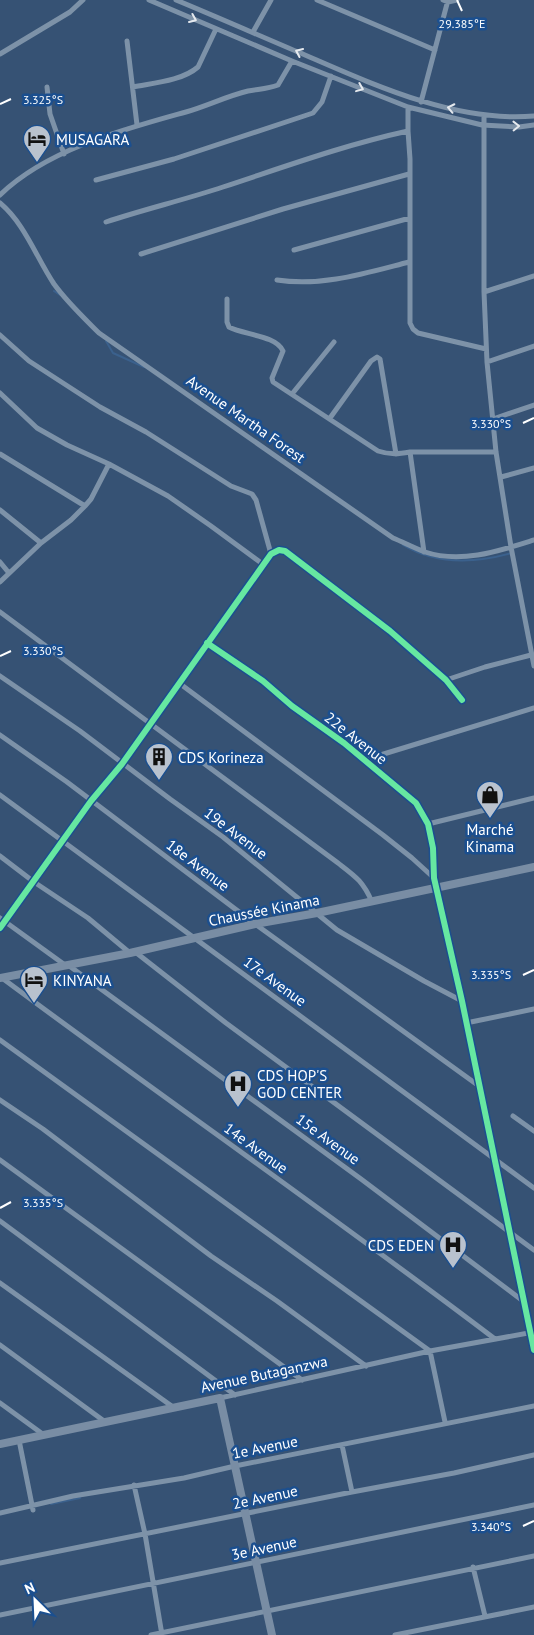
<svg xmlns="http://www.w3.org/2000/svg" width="534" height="1635" viewBox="0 0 534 1635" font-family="'PT Sans',sans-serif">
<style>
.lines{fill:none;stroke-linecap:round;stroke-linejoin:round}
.stream{stroke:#3b618d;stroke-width:2}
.street{stroke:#7d92a8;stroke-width:5}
.secondary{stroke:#798da4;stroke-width:8}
.cycleway-casing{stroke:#1b4f8f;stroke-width:9}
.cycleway{stroke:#66e7a1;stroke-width:6}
.oneway{stroke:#e5e9ee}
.ticks{fill:none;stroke:#fff;stroke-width:2}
.labels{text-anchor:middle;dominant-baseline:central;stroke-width:5;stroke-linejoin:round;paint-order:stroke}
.poi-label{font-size:15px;fill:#fff;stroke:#1b4f8f;text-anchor:start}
.street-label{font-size:15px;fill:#fff;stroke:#1b4f8f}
.ticks-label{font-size:12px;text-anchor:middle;fill:#fff;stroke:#1b4f8f;stroke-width:5;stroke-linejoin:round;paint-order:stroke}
</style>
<rect width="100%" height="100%" fill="#365274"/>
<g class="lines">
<path class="stream" d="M54,291l6,4
M106,341l7,12 31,14
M403,545c33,20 73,18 109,8
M51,1504l29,-6"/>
<path class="street" d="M149,0l143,61 116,46 74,18 37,2 15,-2
M176,0c41,17 82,35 122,52 72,31 156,71 236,64
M317,0l118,50
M443,0l5,2 9,-2
M253,32l18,-32
M127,41l10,84
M0,54l70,-42 13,-12
M47,87l3,27 14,40
M133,87c20,-4 49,-6 65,-20l18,-38
M421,102l27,-102
M408,107v24l2,28v164l3,6 5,4 68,16
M484,115v177l3,70 9,90 15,95 23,119
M96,180l78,-21 139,-46 9,-11 9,-26
M0,195c47,-46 125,-66 186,-83 21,-6 41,-16 62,-21 10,-2 20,-2 30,-6l14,-24
M0,203c25,21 36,54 54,81 13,18 29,33 45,49l294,205c10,4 21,10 32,14 36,12 74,-1 109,-12
M106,222c39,-13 78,-22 117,-35 61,-20 121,-42 185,-56
M294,250l116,-32
M141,254l142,-45 126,-35
M277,280c45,7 89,-7 132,-18
M484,292l50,-16
M227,299v23l2,5c14,8 47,8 54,24l-11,27 1,4 105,69c12,4 21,3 32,1h86
M0,335l29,26 71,46 46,25 85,54 21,8 4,6 15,54
M487,362l47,-16
M0,393l37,35 30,17 42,19 59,32 43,30 53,39
M292,394l42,-52
M330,418l41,-57 6,-4 3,2 16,95
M493,419l41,-14
M410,452l14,100
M0,454l85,52
M501,477l33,-9
M0,510l41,33
M0,562l9,11
M0,582l41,-39 30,-23 14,-14 6,-7 18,-35
M0,612l338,251c17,13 25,18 34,39
M207,643l56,38 29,25 52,37 72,60 12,21 5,24 1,30 28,123 72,349
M0,676l80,55 90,68 53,38 114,93 87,51 38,20
M446,680l39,-13 46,-12
M179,683l204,152 29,23 22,20
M0,735l67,47 188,142 224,162
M364,760l170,-52
M0,795l534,393
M428,824l106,-26
M0,856l34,26 54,36 42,35
M0,918l65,47
M0,928l91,-127 31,-37 149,-210 8,-4 6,1 105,80 56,49 16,20
M134,951l92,72 308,227
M68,965l293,214 162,122
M2,978c163,121 331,238 493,361
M466,1023l68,-14
M0,1040l430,311 15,71
M0,1100l43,29 168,127 66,45 89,65
M513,1116l21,15
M0,1160l302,220
M0,1221l235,174
M0,1283l173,124
M0,1345l104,76
M220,1398l210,-47 104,-19
M0,1403l44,32
M19,1440l14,70
M342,1445l10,47
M134,1485l11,49 17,101
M0,1513l73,-17 111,-18 51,-12 299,-60
M0,1563l352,-71 102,-19 80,-18
M473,1567l12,49
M0,1615l534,-110
M151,1635l383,-79
M395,1635l139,-28"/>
<path class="secondary" d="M0,978l130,-25 125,-29 62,-11 217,-46
M0,1444l220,-46 52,237"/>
<defs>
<path id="cycleway" d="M207,643l56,38 29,25 52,37 72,60 12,21 5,24 1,30 28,123 72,349
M0,928l91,-127 31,-37 149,-210 8,-4 6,1 105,80 56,49 16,20"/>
</defs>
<use href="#cycleway" class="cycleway-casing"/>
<use href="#cycleway" class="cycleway"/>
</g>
<defs><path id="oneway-chevron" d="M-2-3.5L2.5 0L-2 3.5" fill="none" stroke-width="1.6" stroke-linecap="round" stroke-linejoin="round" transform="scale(1.25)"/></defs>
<g class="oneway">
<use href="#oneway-chevron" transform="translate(193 19) rotate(23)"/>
<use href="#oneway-chevron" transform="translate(299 52) rotate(-156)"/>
<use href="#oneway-chevron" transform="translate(360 88) rotate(22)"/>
<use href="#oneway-chevron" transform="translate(451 108) rotate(-168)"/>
<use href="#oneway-chevron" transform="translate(516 126) rotate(-1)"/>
</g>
<path class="ticks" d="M457,0l5,11M0,104l11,-5M523,423l11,-5M0,656l11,-5M523,975l11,-5M0,1208l11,-6M523,1526l11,-5"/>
<defs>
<symbol id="hotel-pin" viewBox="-11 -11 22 30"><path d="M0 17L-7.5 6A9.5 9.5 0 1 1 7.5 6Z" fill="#b9c2ce" stroke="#1b4f8f"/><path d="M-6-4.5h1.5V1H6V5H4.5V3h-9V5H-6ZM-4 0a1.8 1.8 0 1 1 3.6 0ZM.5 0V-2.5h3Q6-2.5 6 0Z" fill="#111"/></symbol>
<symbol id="building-pin" viewBox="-11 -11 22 30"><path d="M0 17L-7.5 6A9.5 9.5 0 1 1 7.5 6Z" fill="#b9c2ce" stroke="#1b4f8f"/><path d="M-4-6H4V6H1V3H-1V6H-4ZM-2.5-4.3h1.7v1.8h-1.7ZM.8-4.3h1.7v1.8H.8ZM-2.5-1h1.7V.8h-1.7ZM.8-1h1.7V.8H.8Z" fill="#111"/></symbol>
<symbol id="shop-pin" viewBox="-11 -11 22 30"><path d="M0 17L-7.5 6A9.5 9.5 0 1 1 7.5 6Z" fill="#b9c2ce" stroke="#1b4f8f"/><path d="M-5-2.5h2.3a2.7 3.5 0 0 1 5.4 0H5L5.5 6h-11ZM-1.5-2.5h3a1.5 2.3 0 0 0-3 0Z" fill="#111"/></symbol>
<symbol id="hospital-pin" viewBox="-11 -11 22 30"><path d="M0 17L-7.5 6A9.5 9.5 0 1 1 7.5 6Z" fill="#b9c2ce" stroke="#1b4f8f"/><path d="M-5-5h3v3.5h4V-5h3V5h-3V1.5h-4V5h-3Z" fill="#111"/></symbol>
</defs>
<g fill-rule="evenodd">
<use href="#hotel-pin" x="21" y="123" width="32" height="43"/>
<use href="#building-pin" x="143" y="741" width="32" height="43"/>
<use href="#shop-pin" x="474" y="779" width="32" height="43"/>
<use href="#hotel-pin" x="18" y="964" width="32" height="43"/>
<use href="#hospital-pin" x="222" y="1068" width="32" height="43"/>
<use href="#hospital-pin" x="437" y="1229" width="32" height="43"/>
</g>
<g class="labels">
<g class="poi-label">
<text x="56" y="139">MUSAGARA</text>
<text x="178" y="757">CDS Korineza</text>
<text x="490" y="829" text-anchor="middle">Marché<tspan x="490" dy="17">Kinama</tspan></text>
<text x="53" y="980">KINYANA</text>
<text x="257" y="1075">CDS HOP'S<tspan x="257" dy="17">GOD CENTER</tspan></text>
<text x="434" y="1245" text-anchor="end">CDS EDEN</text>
</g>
<g class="street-label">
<text transform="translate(246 419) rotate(35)">Avenue Martha Forest</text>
<text transform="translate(356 738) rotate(38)">22e Avenue</text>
<text transform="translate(236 833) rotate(37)">19e Avenue</text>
<text transform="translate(198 865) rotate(37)">18e Avenue</text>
<text transform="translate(264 910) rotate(-11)">Chaussée Kinama</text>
<text transform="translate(275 981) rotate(36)">17e Avenue</text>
<text transform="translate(328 1139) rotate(36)">15e Avenue</text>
<text transform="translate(256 1148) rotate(36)">14e Avenue</text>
<text transform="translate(264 1374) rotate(-12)">Avenue Butaganzwa</text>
<text transform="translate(265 1447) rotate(-11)">1e Avenue</text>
<text transform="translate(265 1497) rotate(-12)">2e Avenue</text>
<text transform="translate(264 1548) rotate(-12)">3e Avenue</text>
</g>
</g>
<g class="ticks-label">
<text x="462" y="28">29.385°E</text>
<text x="43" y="104">3.325°S</text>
<text x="491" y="428">3.330°S</text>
<text x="43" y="655">3.330°S</text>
<text x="491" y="979">3.335°S</text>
<text x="43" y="1207">3.335°S</text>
<text x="491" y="1531">3.340°S</text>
</g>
<g transform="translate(35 1600) rotate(336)" stroke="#1b4f8f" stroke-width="4" paint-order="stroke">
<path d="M0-4L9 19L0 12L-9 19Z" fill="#ffffff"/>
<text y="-8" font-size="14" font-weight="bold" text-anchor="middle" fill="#ffffff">N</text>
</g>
</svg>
